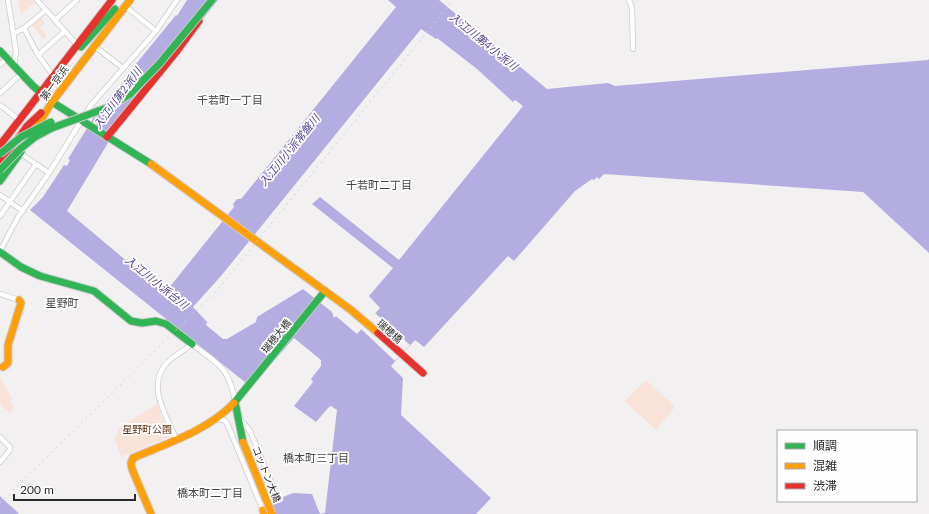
<svg xmlns="http://www.w3.org/2000/svg" width="929" height="514" viewBox="0 0 929 514" font-family="Lato,'Noto Sans JP',sans-serif">
<style>
.green{fill:#f9e2d8}
.water{fill:#b4ade1;fill-rule:evenodd}
.pier{fill:#f2f0f1}
.lines{fill:none;stroke-linecap:round;stroke-linejoin:round}
.street-casing{stroke:#cdcbcc;stroke-width:6}
.fast-casing{stroke:#cdcbcc;stroke-width:9}
.slow-casing{stroke:#cdcbcc;stroke-width:9}
.jam-casing{stroke:#cdcbcc;stroke-width:9}
.street{stroke:#fdfdfd;stroke-width:4.5}
.fast{stroke:#30b455;stroke-width:7}
.slow{stroke:#ff9f0a;stroke-width:7}
.jam{stroke:#e5322d;stroke-width:7}
.rail{stroke:#d3d2d3;stroke-width:1;stroke-dasharray:2 4;stroke-linecap:butt}
.fast-bridge-casing{stroke:#cdcbcc;stroke-width:9;stroke-linecap:butt}
.slow-bridge-casing{stroke:#cdcbcc;stroke-width:9;stroke-linecap:butt}
.fast-bridge{stroke:#30b455;stroke-width:7}
.slow-bridge{stroke:#ff9f0a;stroke-width:7}
.labels{text-anchor:middle;dominant-baseline:central;stroke-width:3.5;stroke-linejoin:round;paint-order:stroke}
.street-label{font-size:10px;fill:#2b2a2b;stroke:#fffefe}
.park-label{font-size:10px;fill:#653316;stroke:#fffefe}
.water-label{font-size:11px;font-style:italic;fill:#503d94;stroke:#fffefe}
.neighbourhood-label{font-size:11px;fill:#474445;stroke:#fffefe}
</style>
<rect width="100%" height="100%" fill="#f2f0f1"/>
<path class="green" d="M18,0h18l1,1 -16,13z
M40,16l5,7 -5,4 7,9 -4,3 -12,-15z
M0,377l13,23 -2,2 3,6 -4,5 -10,-9z
M646,380l29,27 -19,23 -31,-29z
M157,404l12,33 -48,20 -6,-18 5,-12z"/>
<path class="water" d="M187,0h31l-101,128 -50,83 91,76 2,-2 8,4 66,-82 -1,-3 4,-5h4l155,-192 -8,-7h51l108,89 61,-6 7,3 313,-26 1,-1v194l-66,-61 -259,-18 -5,5 -2,-2 -3,3 -2,-1 -17,12 -61,70 -6,-5 -84,91 -9,-7 -24,26 12,12 -2,37 90,83 -15,16h-203v-13l20,-8 19,1 8,20 5,-1 12,-103 -6,-4 -2,1 -13,15 -22,-16 19,-24 -2,-3 10,-13v-6l-27,-22 -43,49 -221,-177 13,-13 21,-32 3,1 3,-6 -2,-1 26,-42 34,-41 -1,-1 49,-60 1,1zM421,29l15,10 1,-1 40,31 36,33 2,-2 8,6 -124,154 -79,-63 -8,7 81,64 -24,28 11,12 -23,26 -21,-18 -2,2 -2,-6 -29,-23 -46,28 -1,5 -29,17h-4l-17,-14 1,-3 -14,-15 28,-31z
M0,496c6,7 13,11 19,18h-19z"/>
<path class="pier" d="M375,313l35,32 -15,16 -35,-33z"/>
<g class="lines">
<defs>
<path id="street" d="M8,0l8,51 -2,15
M37,0l18,20 22,-20
M629,0l3,8 1,41
M125,6l31,25
M55,20l22,25
M24,28l14,27 15,20
M13,34l11,-6 22,-18
M94,46l29,22
M38,55l26,-23
M0,65l7,-7
M0,93l21,-19
M0,105l19,15
M20,153l29,20
M0,195l23,16
M0,216l36,-52
M0,251l18,-34 31,-44 42,-68 65,-74 21,-31
M0,294l19,6
M217,419l7,1 3,3 35,85
M240,419l10,12 24,58 -1,8 -9,5 -1,8
M0,437l10,10v3l-10,12
M176,439c-9,-22 -29,-51 -11,-74 6,-8 19,-14 27,-21 26,20 37,23 43,57"/>
<path id="fast" d="M81,47l34,-38
M0,51l33,35 19,16 99,62
M0,181l21,-29
M0,252l21,15 19,9 54,15 37,30 11,2 14,-2 10,3 26,20
M235,402l8,40
M234,403l91,-112"/>
<path id="slow" d="M33,133l19,-31 78,-102
M151,164l200,146 27,23
M3,367l5,-4v-18l13,-42 -2,-3
M263,510l1,4
M151,514l-19,-45 -1,-6 2,-5c35,-15 74,-27 101,-55"/>
<path id="jam" d="M107,137l70,-86 22,-30
M0,145l112,-145
M0,164l27,-38 14,-13
M378,333l45,40"/>
</defs>
<use href="#street" class="street-casing"/>
<use href="#fast" class="fast-casing"/>
<use href="#slow" class="slow-casing"/>
<use href="#jam" class="jam-casing"/>
<use href="#street" class="street"/>
<use href="#fast" class="fast"/>
<use href="#slow" class="slow"/>
<use href="#jam" class="jam"/>
<path class="rail" d="M0,503l219,-215 234,-288"/>
<defs>
<path id="fast-bridge" d="M0,154l21,-17 30,-15
M0,170l20,-21 15,-12 17,-9 57,-21 21,-13 30,-31 52,-63"/>
<path id="slow-bridge" d="M243,442l29,72"/>
</defs>
<use href="#fast-bridge" class="fast-bridge-casing"/>
<use href="#slow-bridge" class="slow-bridge-casing"/>
<use href="#fast-bridge" class="fast-bridge"/>
<use href="#slow-bridge" class="slow-bridge"/>
</g>
<g class="labels">
<g class="street-label">
<text transform="translate(54 83) rotate(-54)">第一京浜</text>
<text transform="translate(390 331) rotate(42)">瑞穂橋</text>
<text transform="translate(276 336) rotate(-51)">瑞穂大橋</text>
<text transform="translate(267 474) rotate(68)">コットン大橋</text>
</g>
<g class="park-label">
<text x="147" y="429">星野町公園</text>
</g>
<g class="water-label">
<text transform="translate(484 41) rotate(39)">入江川第4小派川</text>
<text transform="translate(117 98) rotate(-54)">入江川第2派川</text>
<text transform="translate(289 150) rotate(-51)">入江川小派常盤川</text>
<text transform="translate(157 282) rotate(39)">入江川小派台川</text>
</g>
<g class="neighbourhood-label">
<text x="230" y="99">千若町一丁目</text>
<text x="379" y="184">千若町二丁目</text>
<text x="62" y="302">星野町</text>
<text x="316" y="457">橋本町三丁目</text>
<text x="210" y="492">橋本町二丁目</text>
</g>
</g>
<rect x="777" y="430" width="140" height="72" fill="#fffefe" stroke="#aaa9aa"/>
<rect x="785" y="443" width="20" height="6" fill="#30b455" stroke="#aaa9aa"/>
<text x="813" y="450" font-size="12" fill="#2b2a2b">順調</text>
<rect x="785" y="463" width="20" height="6" fill="#ff9f0a" stroke="#aaa9aa"/>
<text x="813" y="470" font-size="12" fill="#2b2a2b">混雑</text>
<rect x="785" y="483" width="20" height="6" fill="#e5322d" stroke="#aaa9aa"/>
<text x="813" y="490" font-size="12" fill="#2b2a2b">渋滞</text>
<path d="M14 494v6h121v-6" fill="none" stroke="#2b2a2b" stroke-width="2"/>
<text x="20" y="494" font-size="12" fill="#2b2a2b" stroke="#fffefe" stroke-width="3" paint-order="stroke">200 m</text>
</svg>
